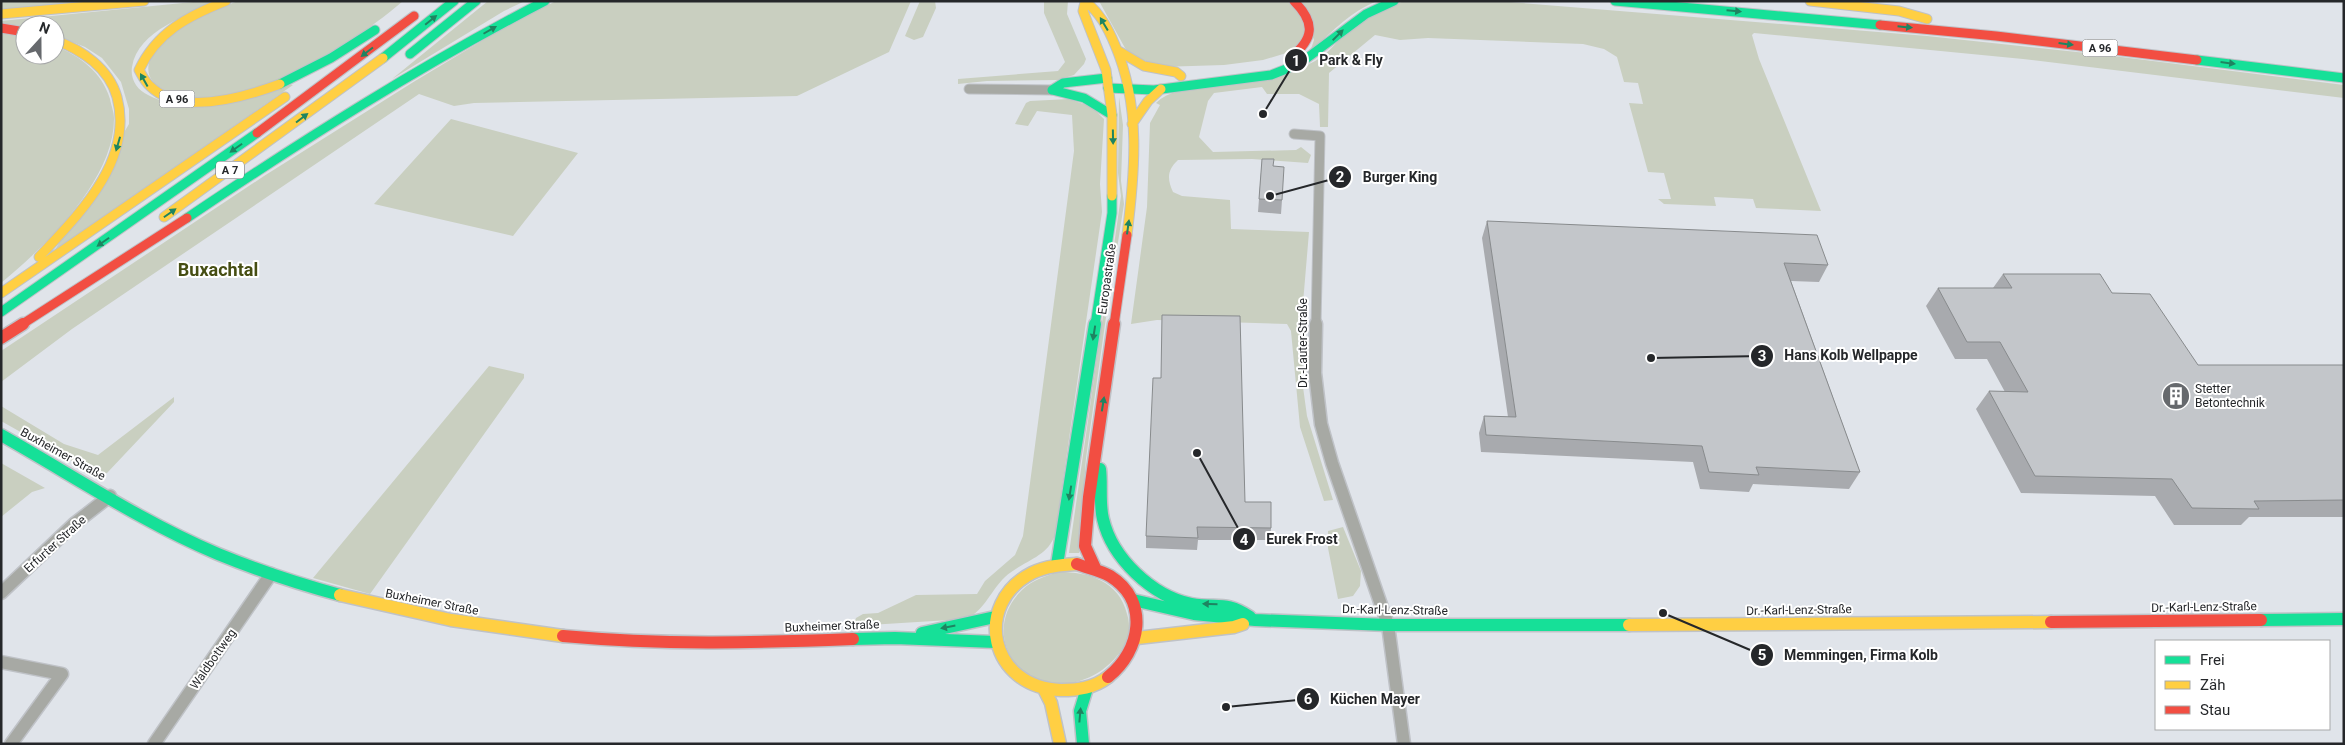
<svg xmlns="http://www.w3.org/2000/svg" width="2345" height="745" viewBox="0 0 2345 745" font-family="Roboto,sans-serif">
<style>
.green{fill:#c9cfc0}
.lines{fill:none;stroke-linecap:round;stroke-linejoin:round}
.street-far1-casing{stroke:#bfc2c7;stroke-width:11}
.street-casing{stroke:#bfc2c7;stroke-width:15}
.fast-far1-casing{stroke:#bfc2c7;stroke-width:11}
.fast-casing{stroke:#bfc2c7;stroke-width:15}
.slow-far1-casing{stroke:#bfc2c7;stroke-width:11}
.slow-casing{stroke:#bfc2c7;stroke-width:15}
.jam-far1-casing{stroke:#bfc2c7;stroke-width:11}
.jam-casing{stroke:#bfc2c7;stroke-width:15}
.street-far1{stroke:#a7a9a4;stroke-width:9}
.street{stroke:#a7a9a4;stroke-width:12}
.fast-far1{stroke:#16e098;stroke-width:9}
.fast{stroke:#16e098;stroke-width:12}
.slow-far1{stroke:#ffcf43;stroke-width:9}
.slow{stroke:#ffcf43;stroke-width:12}
.jam-far1{stroke:#f24e42;stroke-width:9}
.jam{stroke:#f24e42;stroke-width:12}
.wall{fill:#a8aaae}
.building{fill:#c3c6ca;stroke:#888b8d}
.oneway{fill:#1e8461}
.labels{text-anchor:middle;dominant-baseline:central;stroke-width:4;stroke-linejoin:round;paint-order:stroke}
.shield{fill:#fff;stroke:#66686a;stroke-width:1}
.shield-label{font-size:11px;font-weight:bold;fill:#25272a}
.street-label{font-size:12px;fill:#25272a;stroke:#fff}
.poi-label{font-size:12px;fill:#25272a;stroke:#fff;text-anchor:start}
.district-label{font-size:18px;font-weight:bold;fill:#464e13;stroke:#fff}
.leader{fill:none;stroke:#25272a;stroke-width:2}
.callout-dot{fill:#25272a;stroke:#fff;stroke-width:2}
.mark-label{font-size:15px;text-anchor:middle;font-weight:bold;fill:#fff}
.callout-label{font-size:14px;text-anchor:middle;font-weight:bold;fill:#25272a;stroke:#fff;stroke-width:4;stroke-linejoin:round;paint-order:stroke}
</style>
<rect width="100%" height="100%" fill="#e0e4ea"/>
<path class="green" d="M1,1h112l-112,10z
M203,1h14c-28,14 -79,29 -85,66 -2,12 5,23 16,28 37,20 77,5 115,-4 9,-3 20,-7 30,-6l-238,165 74,-126v-15l-8,-27 -19,-24 -17,-11 -30,-12v-10h-30v3l-24,-3v-4z
M239,1h164c-48,42 -177,127 -242,87 -27,-16 -5,-43 12,-57 13,-11 49,-25 66,-30z
M488,1h37l-21,10 -112,68z
M556,1h355l-22,51 -92,44 -323,7 -20,3 -35,-12 -347,235 -71,53v-31l263,-175 151,-95 95,-57z
M920,1h15l1,7 -13,29 -9,3 -9,-4z
M1044,1h24l-1,13 19,45 -2,5 -10,11 -16,5 -71,1 -29,3v-5l100,-8 7,-9 -21,-49z
M1099,1h189l17,20 -1,17 -11,13 -30,9 -39,5 -64,2 -28,-12 -7,-7z
M1299,1h78c-27,11 -43,29 -64,48h-2l3,-9z
M1405,1h92l430,35 178,19 239,30v13l-321,-39 -269,-26 -2,2 7,24 62,152 -65,-3 -3,-9 -39,-2 2,9 -52,-2 -6,-5h13l-7,-26 -16,-1 -19,-69 14,1 -5,-21 -14,-1 -7,-25 -13,-8 -21,-5 -155,-6 -28,2 -25,-5 -46,38 -1,54h-8l-1,-23 -20,-10h-32l-5,-7 -48,6 -6,8 -9,36 14,15 83,-2 5,-3 10,8 -3,8 -56,-4 -74,1c-11,10 -11,19 -5,32l9,4 48,4 1,29 78,3 -7,83 1,72 4,29 26,84 -9,1 -24,-74 -9,-96 -4,-7 -130,-4 -26,4 16,-117 3,-84 10,-18 -4,-2c23,-24 85,-15 118,-26 16,-5 32,-10 46,-19 12,-8 20,-21 31,-30 15,-12 36,-22 54,-27z
M1,33l24,4v18h30v-9c25,10 47,26 55,53 1,6 4,13 4,19 1,61 -69,129 -113,165z
M1119,97l4,28 -2,56 3,23 -11,70 -3,-1 11,-77 -3,-23z
M1069,99l23,8 12,12 -4,65 2,28 -47,323c-8,23 -33,26 -50,42 -14,13 -20,33 -39,42l-113,7 3,-8 7,-4 15,-1 38,-18 61,-1 8,-13 30,-26 8,-19 51,-385 -2,-36 -35,-4 -9,15 -13,-2 11,-21 4,-2z
M451,119l127,34 -65,83 -139,-32z
M1103,316l3,1 -20,141 -7,95h-10z
M489,366l35,8v4l-154,216 -57,-16z
M174,397v5l-67,71 -10,2 -96,-54v-15l63,38 34,11z
M1,463l44,25 -13,4 -31,25z
M1343,527l18,44 -1,15 -7,10 -15,3 -10,-51v-17z
M1059,572c30,0 60,9 68,42 3,9 3,21 -2,30 -18,35 -69,55 -103,26 -25,-22 -24,-57 0,-80 10,-10 24,-14 37,-18z"/>
<g class="lines">
<defs>
<path id="street-far1" d="M969,89l83,1
M1294,134l26,2 -4,189"/>
<path id="street" d="M1316,324l-1,49 6,51 11,39 56,162 16,119
M1,593l73,-69 36,-28
M1,662l61,12 -51,70
M154,744l117,-170"/>
<path id="fast-far1" d="M1615,1l265,24
M410,54l66,-53
M383,58l71,-57
M2197,60l147,18
M280,84l51,-26 44,-28
M1108,88l46,2 117,-15 28,-11 67,-50 28,-13
M1052,90l32,8 28,17
M1052,90l11,-7 44,-5
M187,218c116,-78 234,-153 358,-217
M1,312l256,-179
M1095,325l17,-112v-17"/>
<path id="fast" d="M1,435c71,40 141,87 217,119 39,16 81,30 122,41
M1100,469c2,16 -1,34 3,50 9,39 49,77 88,85 26,5 34,-4 59,13
M1057,565l38,-241
M1133,600l61,14 61,6 133,5h241
M2261,620l83,-1
M922,633l73,-16
M853,639l42,-1 100,4
M1083,744l-3,-33 7,-23"/>
<path id="slow-far1" d="M226,1c-38,15 -69,31 -87,69 3,5 6,12 11,16 31,31 95,11 130,-2
M1085,1c15,12 23,27 30,44 26,61 20,126 12,190
M1810,1l89,10 28,8
M1085,2l-2,9 23,59 6,45v81
M1,14l143,-13
M1117,50l27,16 32,6 5,4
M1132,124l16,-23 13,-12
M164,217l219,-159
M39,257c40,-43 95,-96 78,-160 -8,-29 -35,-47 -62,-57
M1,293l284,-196"/>
<path id="slow" d="M1077,564c-15,1 -31,2 -45,9 -60,31 -42,115 29,117 17,0 33,-2 47,-13
M340,595l111,25 112,16
M1629,625l422,-3
M1137,638l97,-11 9,-3
M1044,689l7,14 9,41"/>
<path id="jam-far1" d="M1880,25l116,11 201,24
M1,28l24,4
M1290,58c24,-19 26,-35 4,-57
M257,133l157,-117
M21,325l166,-107
M1114,325l13,-90"/>
<path id="jam" d="M1,338l22,-14
M1077,564c10,4 23,6 33,12 40,25 31,75 -2,101
M1095,568l-10,-22 4,-49 25,-173
M2051,622l210,-2
M563,636c99,9 191,7 290,3"/>
</defs>
<use href="#street-far1" class="street-far1-casing"/>
<use href="#street" class="street-casing"/>
<use href="#fast-far1" class="fast-far1-casing"/>
<use href="#fast" class="fast-casing"/>
<use href="#slow-far1" class="slow-far1-casing"/>
<use href="#slow" class="slow-casing"/>
<use href="#jam-far1" class="jam-far1-casing"/>
<use href="#jam" class="jam-casing"/>
<use href="#street-far1" class="street-far1"/>
<use href="#street" class="street"/>
<use href="#fast-far1" class="fast-far1"/>
<use href="#fast" class="fast"/>
<use href="#slow-far1" class="slow-far1"/>
<use href="#slow" class="slow"/>
<use href="#jam-far1" class="jam-far1"/>
<use href="#jam" class="jam"/>
</g>
<path class="wall" d="M1262,159l11,7 9,34 -1,14 -23,-2z
M1487,221l341,44 -9,17 -28,-1 69,191 -11,17 -96,-5 -4,8 -49,-3 -7,-27 -212,-10 -2,-19 5,-17 24,1 -26,-179z
M2003,274l109,19 86,72h146v152h-95l-8,8h-67l-19,-29 -134,-3 -45,-84 13,-18 16,1 -18,-33h-32l-29,-53 12,-18h55z
M1161,378l84,124 26,26 -1,12h-72l-1,10 -51,-2v-12z"/>
<path class="building" d="M1262,159h12l-1,7 11,1 -2,33 -23,-1z
M1487,221l330,14 11,30 -44,-2 76,209 -104,-5 3,8 -50,-3 -7,-26 -216,-11 -2,-19 32,1z
M2003,274h97l12,19 38,1 48,71h146v135l-90,1 5,8 -67,-1 -20,-29 -137,-3 -46,-85 39,1 -28,-50h-33l-29,-54h74z
M1162,315l78,1 5,186h26v26l-74,-1 1,11 -52,-2 7,-158h8z"/>
<defs><path id="oneway-solid" d="M-6-.8H1V-3.2L6.5 0L1 3.2V.8H-6Z" transform="scale(1.25)"/></defs>
<g class="oneway">
<use href="#oneway-solid" transform="translate(1734 11) rotate(5)"/>
<use href="#oneway-solid" transform="translate(431 20) rotate(-39)"/>
<use href="#oneway-solid" transform="translate(1104 24) rotate(-121)"/>
<use href="#oneway-solid" transform="translate(1905 27) rotate(6)"/>
<use href="#oneway-solid" transform="translate(490 30) rotate(-30)"/>
<use href="#oneway-solid" transform="translate(1338 35) rotate(-45)"/>
<use href="#oneway-solid" transform="translate(2066 44) rotate(7)"/>
<use href="#oneway-solid" transform="translate(367 52) rotate(143)"/>
<use href="#oneway-solid" transform="translate(2228 63) rotate(7)"/>
<use href="#oneway-solid" transform="translate(144 80) rotate(-119)"/>
<use href="#oneway-solid" transform="translate(302 118) rotate(-37)"/>
<use href="#oneway-solid" transform="translate(1113 137) rotate(89)"/>
<use href="#oneway-solid" transform="translate(118 144) rotate(106)"/>
<use href="#oneway-solid" transform="translate(236 148) rotate(145)"/>
<use href="#oneway-solid" transform="translate(170 213) rotate(-35)"/>
<use href="#oneway-solid" transform="translate(1128 227) rotate(-82)"/>
<use href="#oneway-solid" transform="translate(103 242) rotate(145)"/>
<use href="#oneway-solid" transform="translate(1094 333) rotate(99)"/>
<use href="#oneway-solid" transform="translate(1103 404) rotate(-81)"/>
<use href="#oneway-solid" transform="translate(1070 493) rotate(99)"/>
<use href="#oneway-solid" transform="translate(1210 604) rotate(-178)"/>
<use href="#oneway-solid" transform="translate(948 627) rotate(169)"/>
<use href="#oneway-solid" transform="translate(1080 715) rotate(-85)"/>
</g>
<defs>
<symbol id="building-disc" viewBox="-11 -11 22 22"><circle r="9.5" fill="#66696d" stroke="#fff"/><path d="M-4-6H4V6H1V3H-1V6H-4ZM-2.5-4.3h1.7v1.8h-1.7ZM.8-4.3h1.7v1.8H.8ZM-2.5-1h1.7V.8h-1.7ZM.8-1h1.7V.8H.8Z" fill="#fff"/></symbol>
</defs>
<g fill-rule="evenodd">
<use href="#building-disc" x="2160" y="380" width="32" height="32"/>
</g>
<g class="labels">
<g class="shield">
<rect x="2082.5" y="39.5" width="35" height="17" rx="4"/>
<rect x="159.5" y="90.5" width="35" height="17" rx="4"/>
<rect x="216" y="161.5" width="28" height="17" rx="4"/>
</g>
<g class="shield-label">
<text x="2100" y="48">A 96</text>
<text x="177" y="99">A 96</text>
<text x="230" y="170">A 7</text>
</g>
<g class="street-label">
<text transform="translate(1107 279) rotate(-82)">Europastraße</text>
<text transform="translate(1303 343) rotate(-90)">Dr.-Lauter-Straße</text>
<text transform="translate(63 454) rotate(29)">Buxheimer Straße</text>
<text transform="translate(55 544) rotate(-42)">Erfurter Straße</text>
<text transform="translate(432 602) rotate(11)">Buxheimer Straße</text>
<text transform="translate(2204 607) rotate(-1)">Dr.-Karl-Lenz-Straße</text>
<text transform="translate(1395 610) rotate(1)">Dr.-Karl-Lenz-Straße</text>
<text transform="translate(1799 610) rotate(-1)">Dr.-Karl-Lenz-Straße</text>
<text transform="translate(832 626) rotate(-2)">Buxheimer Straße</text>
<text transform="translate(213 659) rotate(-55)">Waldbottweg</text>
</g>
<g class="poi-label">
<text x="2195" y="389">Stetter<tspan x="2195" dy="14">Betontechnik</tspan></text>
</g>
<g class="district-label">
<text x="218" y="269">Buxachtal</text>
</g>
</g>
<path class="leader" d="M1263 114L1296 60M1270 196L1340 177M1651 358L1762 356M1197 453L1244 539M1663 613L1762 655M1226 707L1308 699"/>
<g class="callout-dot">
<circle cx="1263" cy="114" r="5"/>
<circle cx="1270" cy="196" r="5"/>
<circle cx="1651" cy="358" r="5"/>
<circle cx="1197" cy="453" r="5"/>
<circle cx="1663" cy="613" r="5"/>
<circle cx="1226" cy="707" r="5"/>
<circle cx="1296" cy="60" r="12"/>
<circle cx="1340" cy="177" r="12"/>
<circle cx="1762" cy="356" r="12"/>
<circle cx="1244" cy="539" r="12"/>
<circle cx="1762" cy="655" r="12"/>
<circle cx="1308" cy="699" r="12"/>
</g>
<g class="mark-label">
<text x="1296" y="66">1</text>
<text x="1340" y="182">2</text>
<text x="1762" y="361">3</text>
<text x="1244" y="545">4</text>
<text x="1762" y="660">5</text>
<text x="1308" y="704">6</text>
</g>
<g class="callout-label">
<text x="1351" y="65">Park &amp; Fly</text>
<text x="1400" y="182">Burger King</text>
<text x="1851" y="360">Hans Kolb Wellpappe</text>
<text x="1302" y="544">Eurek Frost</text>
<text x="1861" y="660">Memmingen, Firma Kolb</text>
<text x="1375" y="704">Küchen Mayer</text>
</g>
<rect width="2345" height="745" fill="none" stroke="#25272a" stroke-width="5"/>
<rect x="2155" y="640" width="175" height="90" fill="#ffffff" stroke="#a8a9aa"/>
<rect x="2165" y="656" width="25" height="8" fill="#16e098" stroke="#a8a9aa"/>
<text x="2200" y="665" font-size="15" fill="#25272a">Frei</text>
<rect x="2165" y="681" width="25" height="8" fill="#ffcf43" stroke="#a8a9aa"/>
<text x="2200" y="690" font-size="15" fill="#25272a">Zäh</text>
<rect x="2165" y="706" width="25" height="8" fill="#f24e42" stroke="#a8a9aa"/>
<text x="2200" y="715" font-size="15" fill="#25272a">Stau</text>
<g transform="translate(40 40) rotate(21)"><circle r="24" fill="#ffffff" stroke="#a8a9aa"/>
<path d="M0-4L9 19L0 12L-9 19Z" fill="#66696d"/>
<text y="-8" font-size="14" font-weight="bold" text-anchor="middle" fill="#25272a">N</text>
</g>
</svg>
